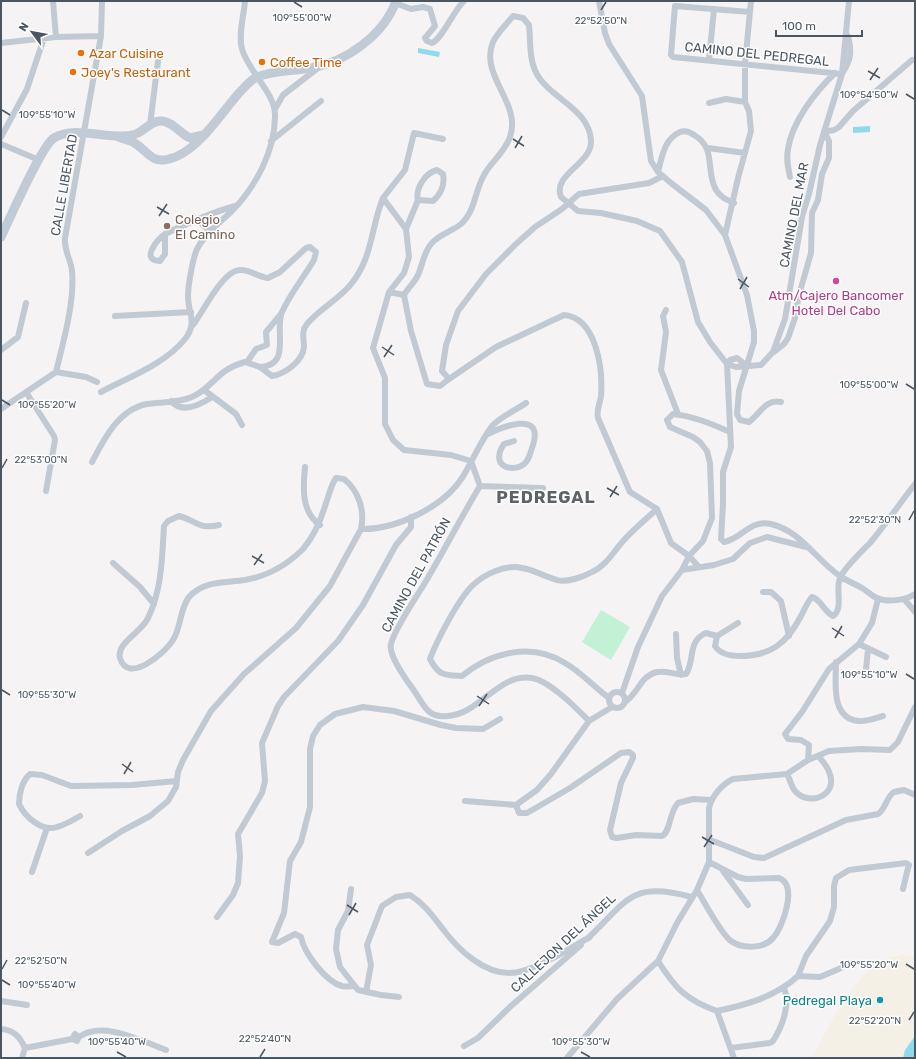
<svg xmlns="http://www.w3.org/2000/svg" width="916" height="1059" viewBox="0 0 916 1059" font-family="Rubik,sans-serif">
<style>
.green{fill:#c3f1d5}
.sand{fill:#f5f0e5}
.water{fill:#90daee}
.lines{fill:none;stroke-linecap:round;stroke-linejoin:round}
.street{stroke:#c1cad2;stroke-width:6}
.secondary{stroke:#c1cbd6;stroke-width:9}
.ticks{fill:none;stroke:#4a5661;stroke-width:1.5}
.food-dot{fill:#e8710a;stroke:#fff;stroke-width:1.5}
.education-dot{fill:#8d6e63;stroke:#fff;stroke-width:1.5}
.hotel-dot{fill:#d1479c;stroke:#fff;stroke-width:1.5}
.culture-dot{fill:#0f9aa8;stroke:#fff;stroke-width:1.5}
.labels{text-anchor:middle;dominant-baseline:central;stroke-width:3;stroke-linejoin:round;paint-order:stroke}
.food-label{font-size:13px;fill:#c56008;stroke:#fff;text-anchor:start}
.street-label{font-size:13px;fill:#4a5661;stroke:#fff}
.education-label{font-size:13px;fill:#785e54;stroke:#fff;text-anchor:start}
.hotel-label{font-size:13px;fill:#b23c85;stroke:#fff}
.culture-label{font-size:13px;fill:#0d838f;stroke:#fff;text-anchor:end}
.district-label{font-size:17px;font-weight:bold;letter-spacing:1px;fill:#5f6368;stroke:#fff}
.ticks-label{font-size:10px;text-anchor:middle;fill:#4a5661;stroke:#fff;stroke-width:3;stroke-linejoin:round;paint-order:stroke}
</style>
<rect width="100%" height="100%" fill="#f5f3f3"/>
<path class="green" d="M601,610l29,17 -19,33 -29,-18z"/>
<path class="sand" d="M905,955l10,2v79l-10,14 -2,8h-91c17,-32 42,-87 78,-101 5,-1 11,-1 15,-2z"/>
<path class="water" d="M418,48l22,4 -1,5 -21,-4z
M870,126v6l-17,1v-6z
M915,1036v22h-12l2,-8z"/>
<g class="lines">
<path class="street" d="M53,1l3,36
M599,1l6,32 4,11 33,52 9,65 7,11 13,11 35,27 19,25
M751,1l-6,63v38l4,9 2,20 -13,47 -13,57 22,60 7,36v11l-15,49 -2,23 3,6 9,2c11,-8 17,-24 32,-20
M395,3l16,6 12,-2 7,2 5,17 -10,12 2,3 5,2c10,-4 22,-33 32,-42
M750,12l-75,-6 -4,49 2,2 169,17
M1,43l55,-6 45,-1
M709,60l5,-51
M843,72c8,-12 9,-22 5,-36
M709,103l17,-4 19,3
M275,109l8,-14 35,-27
M150,125l9,-72
M824,132l10,-2 5,-3 14,-16 59,-51
M1,137l26,-48 17,-51
M443,139l-29,-6 -9,37 -22,28 23,31 3,28 -5,16 -15,19 -16,56 12,30v46l8,16 11,10 47,5 20,6 9,25c-20,33 -37,67 -57,100 -8,13 -29,44 -32,58 -3,12 17,38 24,48 10,15 13,26 33,24 32,-2 50,-43 84,-38 18,3 44,30 57,43
M271,141l50,-40
M1,144l38,16
M708,148l37,5
M437,170l6,4c2,10 -2,20 -10,27l-15,-1c-3,-11 7,-27 19,-30z
M658,172c4,-15 6,-33 22,-40 5,-2 10,0 14,3 23,13 11,36 22,55 4,7 11,10 18,13
M790,177c-2,-10 -4,-18 -2,-28 4,-27 27,-57 47,-76
M196,219l15,13
M406,229l12,-29
M165,234v20l-5,7c-20,0 -3,-22 5,-27 23,-11 45,-21 70,-28
M389,292l15,3c4,-7 11,-13 14,-20 5,-11 5,-21 13,-31 8,-10 20,-12 30,-20 14,-12 14,-34 23,-49 7,-13 21,-23 26,-38 12,-34 -31,-61 -17,-95 4,-9 14,-18 20,-26l10,2 6,7c2,18 -1,38 11,54 15,21 50,32 51,62 1,23 -39,33 -30,56l17,14 23,2 36,8 23,10 22,31 16,60 12,20 17,22
M404,295l7,36 16,53 13,2 9,-7 -7,-8 4,-26 12,-34 28,-37 30,-30 19,-17 27,-18 17,-15 70,-11 14,-7
M666,310l-3,6 3,16 -5,38 17,44
M115,316l76,-4
M193,325c10,-13 31,-57 48,-55 10,0 17,7 27,8l12,-6 26,-24 4,-1 6,5 -2,8c-10,17 -24,34 -32,52 -8,19 10,53 -22,55
M1,350l17,-13 8,-34
M774,352l10,-8 4,-6 7,-20 4,-23 12,-42 1,-40 6,-13 4,-26 7,-16v-17l-5,-9
M247,362l9,-13 11,-4 -1,-13 15,-18
M727,364l9,3 25,-2 12,-13 12,-33 17,-102 7,-23 11,-49 22,-71 7,-73
M746,365l-9,-7 -7,2 -3,4 4,83 -8,25v32l-2,35 3,3c17,-3 27,-23 47,-18 30,7 45,36 69,52 7,5 15,8 22,12 5,3 10,8 15,10 11,5 28,2 38,-4
M56,372c7,-29 19,-71 16,-101 -1,-11 -8,-20 -7,-33l36,-202 1,-35
M449,379l47,-32 68,-32c33,3 39,55 37,81 -1,8 -5,14 -3,22l32,74 27,17 14,34 18,13 10,11
M204,390l32,24 6,11
M26,392l28,44 1,4 -9,51
M101,392c28,-15 64,-28 84,-53 13,-17 3,-25 3,-43 0,-11 5,-38 9,-47 8,-15 23,-27 35,-38 24,-25 43,-60 43,-95 1,-22 -27,-45 -33,-67 -4,-14 2,-34 3,-48
M171,401c11,13 29,4 41,-4
M1,409l55,-37 30,5 11,5
M488,434c14,-7 56,-24 45,11 -2,5 -3,12 -7,17 -3,4 -9,6 -14,6 -16,-1 -15,-14 -8,-24l10,-3
M92,462c12,-23 27,-53 55,-58 14,-2 31,-1 45,-7 14,-6 22,-18 33,-26 6,-4 13,-7 20,-9l15,5 12,9c13,-2 31,-15 32,-29 0,-8 -3,-16 3,-23 13,-16 33,-25 45,-41 21,-27 19,-56 31,-85
M305,467c-2,20 -4,45 15,58
M480,486l63,2
M219,525c-21,5 -23,-5 -40,-9l-11,5 -4,5c-2,31 -2,64 -16,92 -6,14 -32,25 -28,40 8,27 45,-5 53,-18 8,-12 7,-32 16,-43 15,-17 36,-14 56,-17 23,-4 42,-15 58,-31 12,-14 18,-29 23,-46 3,-8 5,-18 10,-25l8,1c15,12 21,32 17,50 35,1 82,-22 101,-51 11,-17 18,-37 31,-53 9,-9 23,-15 33,-22
M113,563l27,24 14,17
M682,570l32,-5 19,-6 17,-16 17,-6 39,10
M763,592h8l10,9 8,35
M905,600l10,12
M738,623l-21,13 -2,10c5,8 15,10 25,10 31,0 47,-13 61,-40 3,-5 6,-14 11,-19 9,2 12,15 21,19 11,-7 2,-27 7,-38 5,-11 21,-26 30,-35 16,-19 30,-40 45,-59
M676,634l1,24 4,17
M859,644l27,13
M836,662c0,19 -6,57 23,59 7,1 17,-3 24,-5
M866,670l2,-21
M609 700a8 8 0 1 1 16 0a8 8 0 1 1-16 0Z
M622,693l16,-46 24,-51 20,-26 7,-14 14,-15 9,-23 -2,-55 -3,-12 -7,-9 -7,-5 -23,-10 -3,-7 6,-6c20,2 39,10 57,18
M609,698c-15,-11 -28,-26 -44,-35 -33,-21 -74,-11 -103,13 -18,-1 -23,0 -32,-17 7,-19 28,-59 42,-73 12,-12 34,-22 50,-18 13,2 23,9 35,12 9,3 26,-3 35,-8 14,-6 22,-21 32,-32 10,-11 22,-21 33,-31
M625,702c13,-8 15,-26 32,-30 11,-2 20,4 29,2 9,-13 1,-33 20,-41l11,3
M808,760l1,-15 -8,-5 -13,-1 -3,-5 17,-22 27,-43 30,-25 13,-21 6,-24
M787,774c3,5 4,12 8,17 16,19 57,0 23,-35
M465,801l51,4
M516,805l3,8h8l43,-25 51,-35 8,-1 4,3v3l-12,25 -11,47 2,7 5,1 19,-3 26,1c9,-5 7,-24 16,-33l15,-4 18,1
M516,805l21,-15 14,-16 38,-53 23,-14
M80,816c-7,4 -15,9 -23,11 -15,5 -32,-10 -38,-23 0,-10 3,-23 11,-30l12,1 29,11 61,-1 45,-4
M708,839l46,18 10,1 82,-38 32,-6c8,-5 8,-17 16,-22l10,-2 11,5
M88,853l34,-22 28,-15 18,-15 8,-14 2,-15 5,-12 28,-49 33,-37 52,-46 34,-42 31,-57
M723,871l25,34
M32,872l15,-44
M351,889l-3,22 -10,19 -2,19 4,18 18,23 23,5 18,2
M697,890c7,11 24,44 34,51 11,8 33,8 42,-3 10,-11 25,-53 6,-60l-33,1 -8,-2 -29,-15
M217,917l16,-22 5,-12 2,-27 -2,-22 24,-41 3,-12 -3,-38 16,-37 6,-9 54,-56 25,-36 33,-60 15,-18v-10
M587,939c40,-37 43,-59 104,-42
M658,961c17,27 28,39 59,50l17,47
M798,976l8,-20 24,-35 4,-14v-21l2,-8 13,-8 57,-7 3,2 -1,3 -5,21
M354,986c-3,0 -9,1 -12,0 -16,-4 -38,-33 -41,-49l-6,-3 -17,9 -6,-1 12,-29 6,-52 11,-19 9,-35v-58l3,-13 7,-11 15,-11 28,-7 31,4 47,14 15,3 27,1 17,-10
M366,992l5,-27 -4,-20 15,-39 14,-9 14,-2c16,10 24,23 36,38 14,18 38,40 63,40 24,0 59,-24 81,-36
M1,1001l26,4
M717,1011c29,-6 58,-14 81,-35l22,1 21,-9
M1,1029c13,1 19,8 24,19l-3,10
M79,1037l-4,-3 -3,5 5,2 2,-4c24,-17 62,4 87,13
M464,1046l14,-8 33,-32 70,-61
M25,1048l47,-9
M731,1048l39,-5 3,-2c9,-14 18,-37 11,-53
M567,1058l50,-59 41,-38 19,-38 20,-33 12,-28v-54c3,-12 13,-24 24,-29l54,-5 21,-14 21,-9 32,-2 29,1 8,-8 17,-35"/>
<path class="secondary" d="M116,136c5,2 12,4 17,6 14,8 18,22 36,17 28,-6 52,-46 70,-66 5,-5 11,-13 18,-16 16,-7 37,-6 54,-9 35,-6 73,-33 85,-67
M1,237c8,-17 41,-92 53,-99 19,-11 43,-2 63,-2 6,0 16,0 21,-3 8,-4 14,-13 24,-12 11,1 19,13 28,17l13,-3"/>
</g>
<path class="ticks" d="M294,2l8,5M601,10l5,-8M868,71l12,7M870,80l8,-12M906,94l8,5M2,110l8,5M513,139l11,7M515,148l7,-12M157,207l12,7M159,216l8,-12M738,279l11,8M740,289l7,-12M382,347l12,8M384,357l8,-12M906,384l8,5M2,400l8,5M2,468l5,-9M607,488l12,7M610,497l7,-11M909,520l5,-9M252,556l12,7M254,565l8,-11M832,628l12,8M835,638l7,-12M906,674l8,5M2,690l8,5M477,696l12,8M479,706l8,-12M122,764l11,8M124,774l7,-12M702,837l12,7M704,847l8,-12M347,905l11,7M349,915l7,-12M906,964l8,5M2,969l5,-9M2,980l8,5M909,1020l5,-8M117,1052l9,5M581,1052l9,5M260,1057l5,-8"/>
<g class="food-dot">
<circle cx="81" cy="53" r="4"/>
<circle cx="262" cy="62" r="4"/>
<circle cx="73" cy="72" r="4"/>
</g>
<circle class="education-dot" cx="167" cy="226" r="4"/>
<circle class="hotel-dot" cx="836" cy="281" r="4"/>
<circle class="culture-dot" cx="880" cy="1000" r="4"/>
<g class="labels">
<g class="food-label">
<text x="89" y="53">Azar Cuisine</text>
<text x="270" y="62">Coffee Time</text>
<text x="81" y="72">Joey's Restaurant</text>
</g>
<g class="street-label">
<text transform="translate(757 54) rotate(6)">CAMINO DEL PEDREGAL</text>
<text transform="translate(64 185) rotate(-80)">CALLE LIBERTAD</text>
<text transform="translate(794 215) rotate(-79)">CAMINO DEL MAR</text>
<text transform="translate(416 575) rotate(-61)">CAMINO DEL PATRÓN</text>
<text transform="translate(563 943) rotate(-43)">CALLEJON DEL ÁNGEL</text>
</g>
<g class="education-label">
<text x="175" y="219">Colegio<tspan x="175" dy="15">El Camino</tspan></text>
</g>
<g class="hotel-label">
<text x="836" y="295">Atm/Cajero Bancomer<tspan x="836" dy="15">Hotel Del Cabo</tspan></text>
</g>
<g class="culture-label">
<text x="872" y="1000">Pedregal Playa</text>
</g>
<g class="district-label">
<text x="546" y="497">PEDREGAL</text>
</g>
</g>
<g class="ticks-label">
<text x="302" y="21">109°55'00"W</text>
<text x="601" y="24">22°52'50"N</text>
<text x="869" y="98">109°54'50"W</text>
<text x="47" y="118">109°55'10"W</text>
<text x="869" y="388">109°55'00"W</text>
<text x="47" y="408">109°55'20"W</text>
<text x="41" y="463">22°53'00"N</text>
<text x="875" y="523">22°52'30"N</text>
<text x="869" y="678">109°55'10"W</text>
<text x="47" y="698">109°55'30"W</text>
<text x="41" y="964">22°52'50"N</text>
<text x="869" y="968">109°55'20"W</text>
<text x="47" y="988">109°55'40"W</text>
<text x="875" y="1024">22°52'20"N</text>
<text x="265" y="1042">22°52'40"N</text>
<text x="117" y="1045">109°55'40"W</text>
<text x="581" y="1045">109°55'30"W</text>
</g>
<rect width="916" height="1059" fill="none" stroke="#4a5661" stroke-width="4"/>
<g transform="translate(32 32) rotate(302)" stroke="#ffffff" stroke-width="3" paint-order="stroke">
<path d="M0-3L7 15L0 10L-7 15Z" fill="#4a5661"/>
<text y="-6" font-size="11" font-weight="bold" text-anchor="middle" fill="#4a5661">N</text>
</g>
<path d="M776 30v6h86v-6" fill="none" stroke="#4a5661" stroke-width="2"/>
<text x="782" y="30" font-size="12" fill="#4a5661" stroke="#ffffff" stroke-width="3" paint-order="stroke">100 m</text>
</svg>
